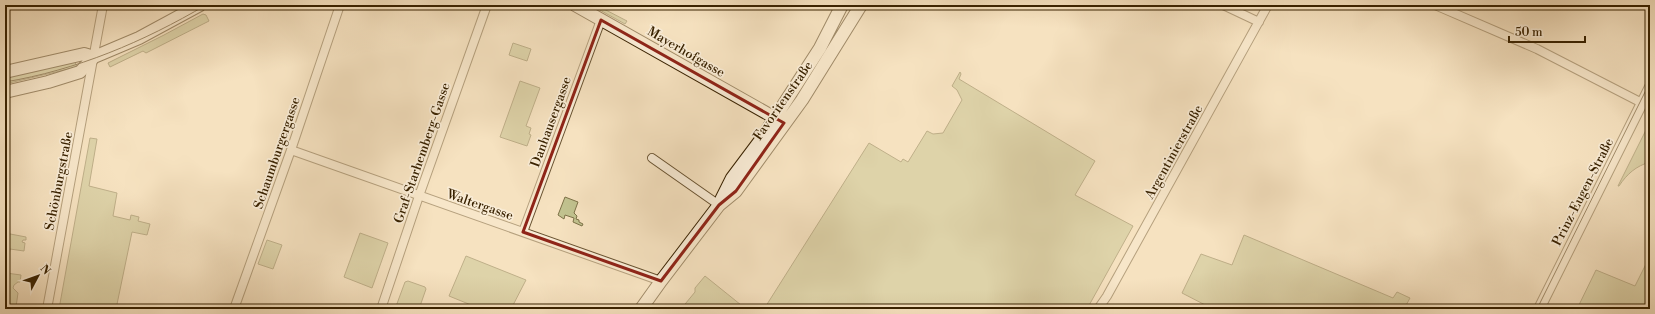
<svg xmlns="http://www.w3.org/2000/svg" width="1655" height="314" viewBox="0 0 1655 314" font-family="'Libre Bodoni',serif">
<style>
.green{fill:#c1c28f;stroke:#7d7248}
.lines{fill:none;stroke-linecap:round;stroke-linejoin:round}
.minor-casing{stroke:#685230;stroke-width:10}
.tertiary-casing{stroke:#685230;stroke-width:12}
.secondary-casing{stroke:#392200;stroke-width:14}
.minor{stroke:#f9ecd6;stroke-width:8}
.tertiary{stroke:#f9ecd6;stroke-width:10}
.secondary{stroke:#f9ecd6;stroke-width:12}
.tram{stroke:#392200;stroke-width:1}
.marked{fill:none;stroke:#8f2418;stroke-width:3;stroke-linejoin:round}
.labels{text-anchor:middle;dominant-baseline:central;stroke-width:3.5;stroke-linejoin:round;paint-order:stroke}
.street-label{font-size:13px;fill:#392200;stroke:#f9ecd6}
</style>
<rect width="100%" height="100%" fill="#f6e2c0"/>
<filter id="stains"><feTurbulence type="fractalNoise" baseFrequency=".005" numOctaves="4"/><feColorMatrix values="0 0 0 0 .2 0 0 0 0 .09 0 0 0 0 .02 0 0 0 .5 -.17"/></filter>
<radialGradient id="worn" r=".72"><stop offset=".6" stop-color="#630" stop-opacity="0"/><stop offset="1" stop-color="#630" stop-opacity=".3"/></radialGradient>
<path class="green" d="M600,7l27,14 -2,3 -27,-15z
M203,14l3,1 3,6 -63,32 -3,-2 -33,16 -2,-4 56,-28z
M513,43l18,6 -4,12 -18,-6z
M74,60l3,7 -72,17v-9z
M960,72l1,2 -2,5 136,82 -20,34 58,31 -46,83h-323l105,-166 32,19 2,-3 5,3 19,-31 6,3 10,-1 19,-33 -5,-10 -5,-4z
M520,81l20,7 -14,38 5,2 -2,6 2,1 -4,11 -27,-9z
M1650,122v40c-14,4 -23,12 -31,24h-1z
M90,138l7,1 -8,47 28,7 -4,23 17,4 1,-5 8,2 -1,4 12,3 -3,11 -15,-3 -16,77h-57z
M565,197l13,5 -4,11 3,3 -1,3 3,1v2l4,2 -1,2 -9,-4 1,-4 -9,-3 -1,4 -6,-4z
M5,233l21,4v3h-3l-1,2 3,1 -1,8 -14,-2 -4,24 15,2 -1,7h-2l-4,3 -1,3 5,5 -2,14h-2l-1,2h-8z
M360,233l28,10 -16,45 -28,-11z
M1244,235l149,63 4,-6 13,6 -6,11h-191l-31,-16 19,-39 31,11z
M267,240l15,5 -9,24 -15,-5z
M466,256l60,24 -15,29h-30l-32,-13z
M1650,256v53h-73l19,-39 39,16z
M705,276l41,33h-65l14,-17v-4z
M408,281l17,6 1,2 -7,20h-24l10,-27z"/>
<g class="lines">
<defs>
<path id="minor" d="M1223,5l36,17
M1435,5l102,44 105,54
M291,150l370,131
M652,158l67,47
M523,232l78,-212
M47,309l56,-304
M234,309l57,-159 49,-145
M381,309l38,-113 68,-191
M1098,309l9,-13 161,-291"/>
<path id="tertiary" d="M1539,309l111,-222"/>
<path id="secondary" d="M575,5l209,118
M5,72l79,-18 10,3
M5,92l43,-10 32,-10 14,-15 45,-19 61,-33
M720,202l12,-24 30,-40 58,-90 22,-43
M641,309l20,-28 58,-76 17,-14 66,-91 59,-95"/>
</defs>
<use href="#minor" class="minor-casing"/>
<use href="#tertiary" class="tertiary-casing"/>
<use href="#secondary" class="secondary-casing"/>
<use href="#minor" class="minor"/>
<use href="#tertiary" class="tertiary"/>
<use href="#secondary" class="secondary"/>
<path class="tram" d="M5,82c72,-12 138,-40 201,-77
M1537,309l113,-227"/>
</g>
<path d="M0 0H1655V314H0ZM601,20l183,103 -48,68 -17,14 -58,76 -138,-49z" fill="#f6e2c0" fill-opacity=".55" fill-rule="evenodd"/>
<path class="marked" d="M601,20l183,103 -48,68 -17,14 -58,76 -138,-49z"/>
<g class="labels">
<g class="street-label">
<text transform="translate(686 52) rotate(30)">Mayerhofgasse</text>
<text transform="translate(783 101) rotate(-55)">Favoritenstraße</text>
<text transform="translate(551 122) rotate(-70)">Danhausergasse</text>
<text transform="translate(1174 152) rotate(-61)">Argentinierstraße</text>
<text transform="translate(277 153) rotate(-71)">Schaumburgergasse</text>
<text transform="translate(422 153) rotate(-71)">Graf-Starhemberg-Gasse</text>
<text transform="translate(59 181) rotate(-79)">Schönburgstraße</text>
<text transform="translate(1583 192) rotate(-63)">Prinz-Eugen-Straße</text>
<text transform="translate(480 205) rotate(19)">Waltergasse</text>
</g>
</g>
<rect width="1655" height="314" fill="none" stroke="#f6e2c0" stroke-width="20"/>
<rect x="6" y="6" width="1643" height="302" fill="none" stroke="#392200" stroke-width="2"/>
<rect x="10" y="10" width="1635" height="294" fill="none" stroke="#392200"/>
<g transform="translate(38 276) rotate(49)" stroke="#f9ecd6" stroke-width="3" paint-order="stroke">
<path d="M0-3L7 15L0 10L-7 15Z" fill="#392200"/>
<text y="-6" font-size="11" font-weight="bold" text-anchor="middle" fill="#392200">N</text>
</g>
<path d="M1509 36v6h76v-6" fill="none" stroke="#392200" stroke-width="2"/>
<text x="1515" y="36" font-size="12" fill="#392200" stroke="#f9ecd6" stroke-width="3" paint-order="stroke">50 m</text>
<rect width="100%" height="100%" filter="url(#stains)"/>
<rect width="100%" height="100%" fill="url(#worn)"/>
</svg>
